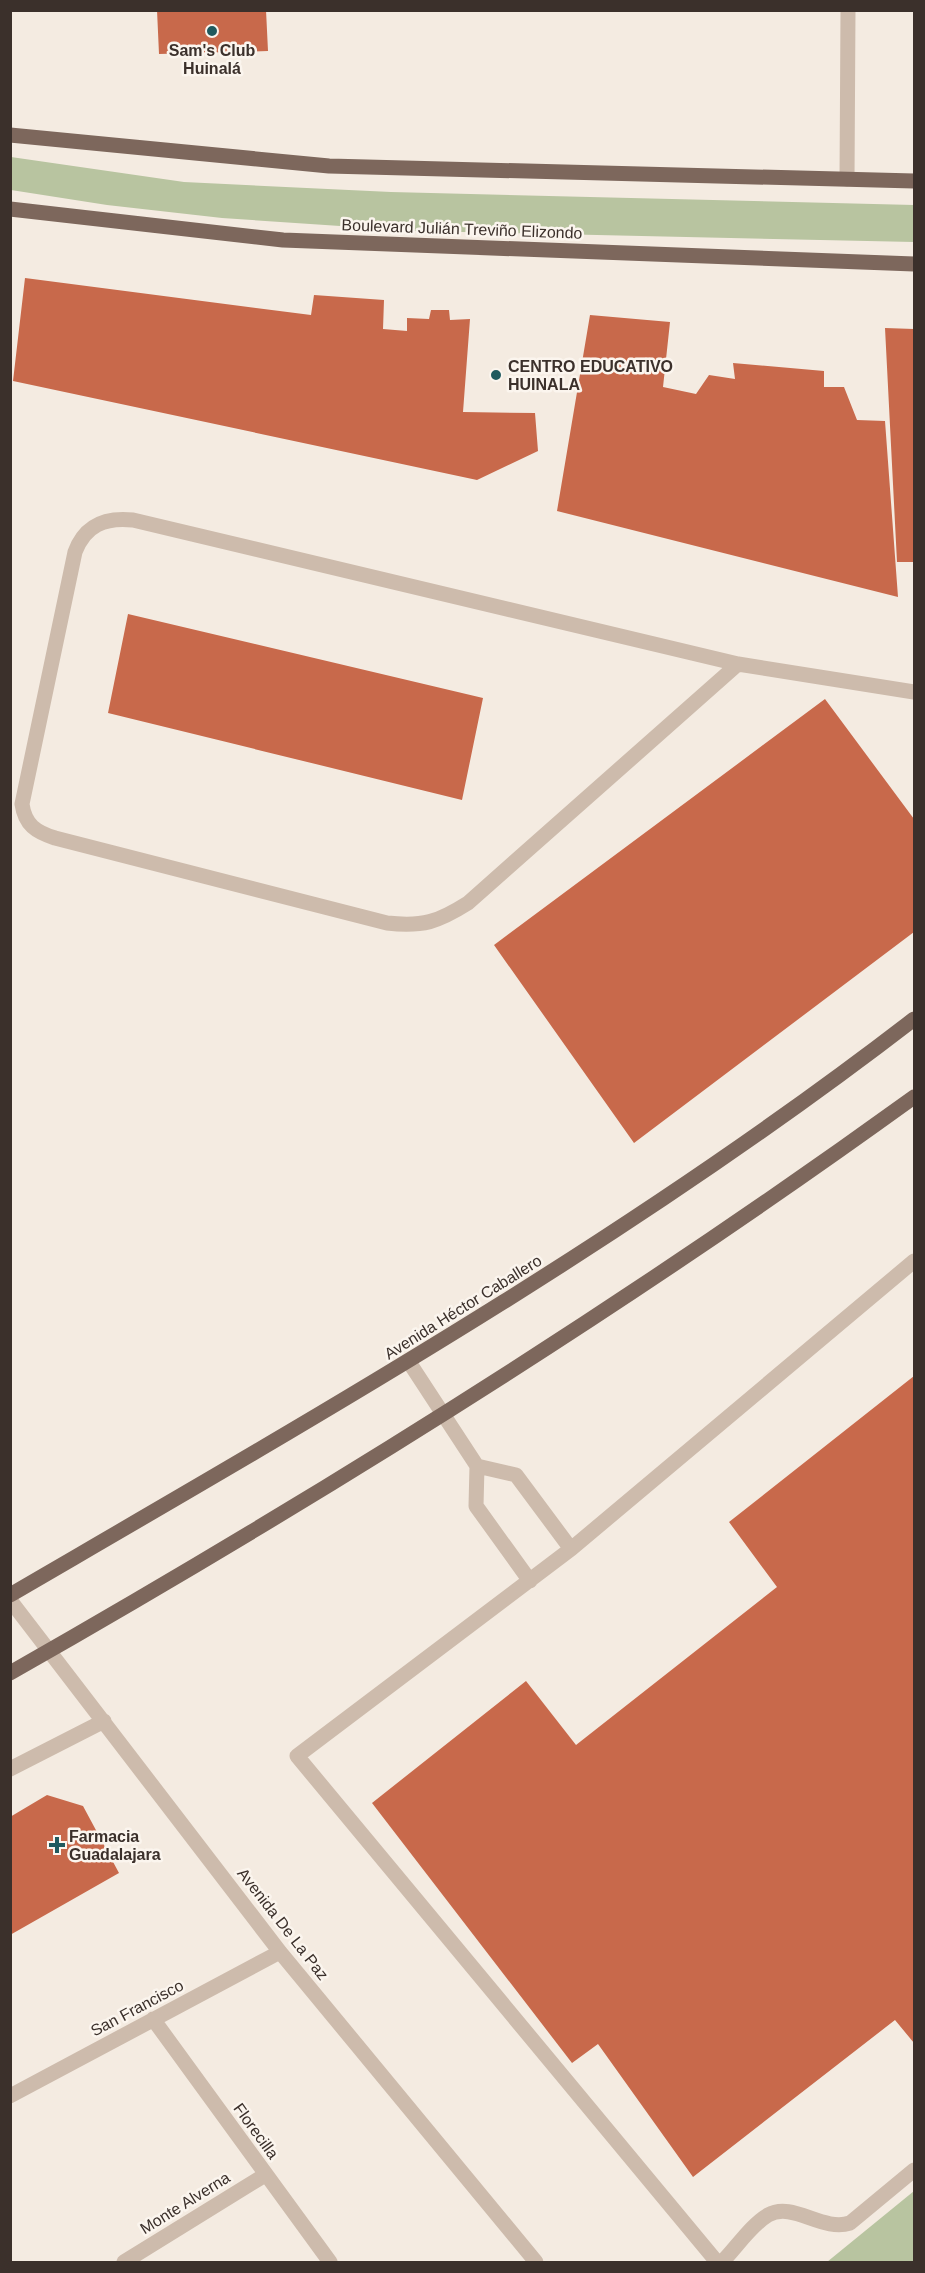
<svg xmlns="http://www.w3.org/2000/svg" width="925" height="2273" viewBox="0 0 925 2273" font-family="Helvetica,sans-serif">
<style>
.green{fill:#b8c4a0}
.building{fill:#c8694b}
.lines{fill:none;stroke-linecap:round;stroke-linejoin:round}
.minor{stroke:#cdbbac;stroke-width:15}
.major{stroke:#7d675c;stroke-width:15}
.poi-dot{fill:#1f5a5e;stroke:#fbf5ee;stroke-width:2}
.labels{text-anchor:middle;dominant-baseline:central;stroke-width:5;stroke-linejoin:round;paint-order:stroke}
.poi-label{font-size:16px;font-weight:bold;fill:#3b302b;stroke:#fbf5ee;text-anchor:start}
.street-label{font-size:16px;fill:#3b302b;stroke:#fbf5ee}
</style>
<rect width="100%" height="100%" fill="#f4ebe1"/>
<path class="green" d="M11,157l173,25 207,10 523,13v37l-499,-11 -193,-13 -115,-13 -96,-15z
M914,2191v71h-87z"/>
<path class="building" d="M157,10h109l2,41 -109,3z
M25,278l286,37 3,-20 70,5 -1,29 24,2v-13l22,1 2,-9h18l1,10 20,-1 -7,93 72,1 3,38 -61,29 -464,-99z
M590,315l80,7 -7,65 33,7 13,-19 26,4 -2,-16 91,8v16h20l13,33 28,1 13,176 -341,-86z
M885,328l29,1v233h-17z
M128,614l355,84 -21,102 -354,-87z
M825,699l89,120v113l-280,211 -140,-198z
M914,1376v667l-19,-23 -202,157 -95,-133 -26,19 -200,-260 154,-122 50,64 201,-158 -48,-65z
M47,1795l36,11 36,67 -109,62v-118z"/>
<g class="lines">
<path class="minor" d="M847,179l1,-169
M738,664l-270,239c-30,19 -45,24 -81,20l-332,-85c-19,-6 -30,-13 -33,-34l53,-252c10,-27 30,-35 58,-32l605,144 176,28
M409,1362l68,104 -1,40 54,75
M477,1466l39,9 55,74
M10,1600l270,352 256,310
M10,1769l94,-48
M153,2019l177,243
M10,2096l270,-144
M124,2262l141,-87
M717,2262l-420,-506 274,-207 343,-288
M722,2262c14,-14 29,-37 46,-47 25,-14 54,17 82,8l64,-53"/>
<path class="major" d="M10,135l319,31 585,15
M10,209l273,31 631,24
M10,1595c311,-181 619,-356 904,-576
M10,1673c311,-177 615,-367 904,-576"/>
</g>
<g class="poi-dot">
<circle cx="212" cy="31" r="6"/>
<circle cx="496" cy="375" r="6"/>
<path d="M54 1836h6v6h6v6h-6v6h-6v-6h-6v-6h6z"/>
</g>
<g class="labels">
<g class="poi-label">
<text x="212" y="50" text-anchor="middle">Sam's Club<tspan x="212" dy="18">Huinalá</tspan></text>
<text x="508" y="366">CENTRO EDUCATIVO<tspan x="508" dy="18">HUINALA</tspan></text>
<text x="69" y="1836">Farmacia<tspan x="69" dy="18">Guadalajara</tspan></text>
</g>
<g class="street-label">
<text transform="translate(462 229) rotate(2)">Boulevard Julián Treviño Elizondo</text>
<text transform="translate(463 1307) rotate(-32)">Avenida Héctor Caballero</text>
<text transform="translate(283 1924) rotate(52)">Avenida De La Paz</text>
<text transform="translate(137 2008) rotate(-28)">San Francisco</text>
<text transform="translate(256 2131) rotate(54)">Florecilla</text>
<text transform="translate(185 2203) rotate(-32)">Monte Alverna</text>
</g>
</g>
<rect width="925" height="2273" fill="none" stroke="#3b302b" stroke-width="24"/>
</svg>
